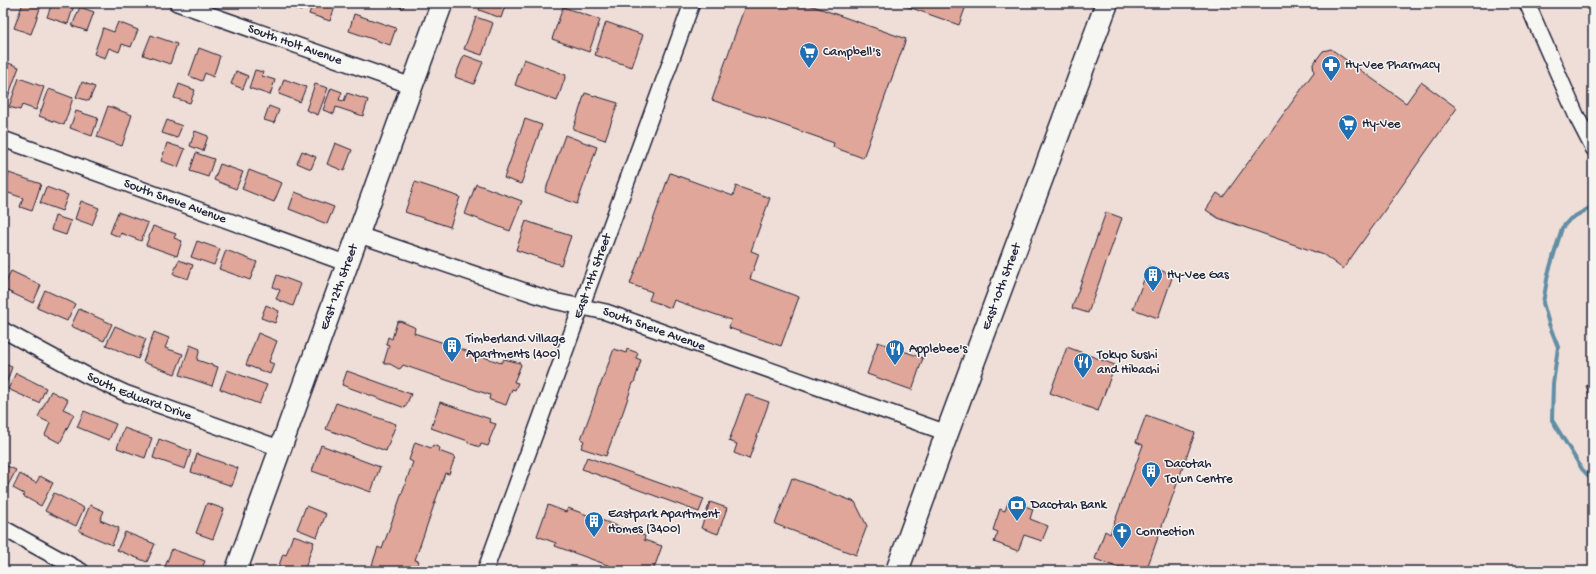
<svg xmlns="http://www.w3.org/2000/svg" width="1596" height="574" viewBox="0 0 1596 574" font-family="'Gochi Hand',sans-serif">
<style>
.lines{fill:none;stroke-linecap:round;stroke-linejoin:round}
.stream{stroke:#628ea5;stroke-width:4}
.building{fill:#dfa699;stroke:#22223b}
.street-casing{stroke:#22223b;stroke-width:18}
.secondary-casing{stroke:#22223b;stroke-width:24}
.primary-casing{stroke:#22223b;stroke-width:25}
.street{stroke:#f6f6f2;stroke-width:15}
.secondary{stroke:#f6f6f2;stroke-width:21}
.primary{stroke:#f6f6f2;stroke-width:22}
.labels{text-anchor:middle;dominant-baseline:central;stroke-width:3;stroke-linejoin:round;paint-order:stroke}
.street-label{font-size:13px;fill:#22223b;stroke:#f6f6f2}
.poi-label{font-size:13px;fill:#22223b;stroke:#f6f6f2;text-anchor:start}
</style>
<rect width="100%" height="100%" fill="#efded7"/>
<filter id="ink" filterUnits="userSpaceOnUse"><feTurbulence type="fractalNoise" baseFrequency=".025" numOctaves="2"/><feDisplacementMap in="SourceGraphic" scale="8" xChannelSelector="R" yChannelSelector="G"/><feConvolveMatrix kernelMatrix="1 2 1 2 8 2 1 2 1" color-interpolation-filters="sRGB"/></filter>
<g filter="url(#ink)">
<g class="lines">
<path class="stream" d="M1593,206l-23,13 -8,9 -14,46 -5,29 6,21 9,23 -5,37 -1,36 30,49 11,12"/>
</g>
<path class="building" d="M23,3h19l-11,31 -17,-6z
M52,3h17l5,2 -6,19 -21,-7z
M280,3h24l-3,8z
M313,3h19l4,1 -6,17 -21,-7z
M387,3h18l-2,5z
M481,3h25l-5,15 -22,-8z
M746,3h64v2l96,34 -43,119 -30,-11 1,-4 -122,-43z
M903,3h64l-8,22 -56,-20z
M80,7l14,5 -7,19 -15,-5z
M563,7l37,13 -11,32 -37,-13z
M354,14l42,14 -6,17 -41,-14z
M476,17l17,6 -11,32 -18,-6z
M118,22l20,8 -7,17 -9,-3 -3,8 -10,-4 -4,10 -11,-4 9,-26 11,4z
M606,22l37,13 -11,32 -37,-12z
M151,35l26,9 -7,20 -27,-9z
M199,48l21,8 -7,21 -8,-4 -3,8 -13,-5z
M1331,49l75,54 15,-21 36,26 -114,161 -19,-14 -106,-37 -12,-8 11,-17 6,4 91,-125 -1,-8 10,-13z
M464,55l19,7 -9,22 -19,-7z
M524,59l42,16 -9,26 -42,-16z
M3,61l16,6 -14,38 -2,-1z
M255,70l8,2 -1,4 13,4 -5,15 -21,-7z
M236,71l12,5 -5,13 -12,-5z
M19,78l25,9 -8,23 -14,-5 -2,5 -11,-3z
M284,79l22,8 -6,15 -21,-8z
M82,82l13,5 -6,14 -13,-4z
M179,84l16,6 -5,13 -16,-5z
M315,84l13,4 -10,27 -12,-5z
M331,88l11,4 -3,8 5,1 3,-8 21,7 -5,16 -27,-9 -2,7 -11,-4z
M49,89l24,9 -9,27 -25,-9z
M585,93l33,10 -13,37 -32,-11z
M108,106l24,9 -10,31 -25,-9z
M269,106l10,4 -5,13 -10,-3z
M76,111l22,7 -6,18 -22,-8z
M525,119l17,6 -21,59 -17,-6z
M167,120l15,6 -5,12 -15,-5z
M195,131l13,5 -5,15 -13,-5z
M565,135l32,12 -20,57 -32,-12z
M167,143l18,6 -7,18 -17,-6z
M335,143l17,7 -8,21 -17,-7z
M302,151l14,6 -5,12 -14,-6z
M196,153l18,6 -6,18 -18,-6z
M220,164l23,8 -7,17 -22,-9z
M249,170l33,13 -8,19 -32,-13z
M9,173l32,11 -9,27 -12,-4 3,-9 -20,-7z
M670,173l63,23 3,-10 34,12 -19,53 8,3 -9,25 49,18 -18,49 -52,-18 2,-8 -57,-20 -3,8 -22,-8 3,-8 -22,-8z
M415,182l45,15 -10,30 -45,-15z
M476,184l46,17 -12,30 -45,-17z
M46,187l22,8 -6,16 -22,-8z
M295,192l39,15 -7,17 -38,-15z
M81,201l18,7 -7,17 -17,-6z
M118,212l30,11 -7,18 -20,-8 -1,4 -10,-4z
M1106,212l16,6 -34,95 -16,-5z
M55,216l16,5 -5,14 -15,-5z
M526,221l45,15 -10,29 -45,-15z
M153,226l23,8 -2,4 8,3 -5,15 -31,-11z
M197,241l23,8 -6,16 -23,-8z
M226,250l31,12 -7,18 -31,-11z
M179,260l14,5 -5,14 -15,-5z
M3,266l4,1 -4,9z
M1149,266l24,9 -15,43 -25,-9z
M11,271l30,14 -8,18 -30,-14z
M277,275l24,9 -8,22 -17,-7 4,-9 -7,-3z
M45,290l30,14 -8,17 -30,-13z
M266,305l13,6 -4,12 -14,-5z
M79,309l33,15 -8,17 -33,-15z
M400,321l14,6 1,1 -1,5 33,11v-1l6,2 -1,1 49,17 3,-4 16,4 1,2 -7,17 4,1 -3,7 -3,-1 -6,16 -16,-5 -1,-1 1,-4 -87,-30 -2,3 -2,1 -9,-5h-5l-1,-2 5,-17 -3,-1 2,-7 4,2 5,-17z
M115,326l31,13 -8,20 -32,-14z
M154,332l15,6 -4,10 18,6 -8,20 -32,-12z
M258,333l19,8 -8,21 5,2 -4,10 -24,-9z
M878,342l45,16 -11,32 -45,-16z
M190,345l10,4 -3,11 21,7 -6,19 -32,-11z
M1067,347l48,18 -17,46 -48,-18z
M614,349l12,4 1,-4 11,4 -2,5 5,2 -7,23h-1l-12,35h-1l-14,38 -25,-8 3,-7 -3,-2 14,-38h-1l5,-15h1z
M3,363l9,4 -7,20 -2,-1z
M227,370l40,15 -8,19 -39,-15z
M347,371l64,23 -6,14 -63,-23z
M16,373l30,15 -7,15 -31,-14z
M1593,383v20l-7,-17z
M51,391l17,9 -5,9 11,5 -14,29 -15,-8 5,-12 -12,-6z
M746,394l23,8 -20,57 -15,-6 3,-9 -8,-3z
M440,402l50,17 -1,3 7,2 -7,17h1l-2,5 -7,-2 -1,3 -12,-4v-2l-37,-13z
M336,403l60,21 -10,27 -60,-22z
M84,411l32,13 -7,16 -32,-13z
M1146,415l49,18 -49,138h-19l-32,-12 10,-28 5,3 33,-89 -7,-3z
M124,428l28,10 -7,20 -28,-10z
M159,439l32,12 -6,18 -32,-11z
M415,442l16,6 2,-3 7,3 -1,3 16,6 -6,17 -4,-1 -30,87 4,1 -4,10h-25l-18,-6 6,-18 4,2 31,-87 -4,-2z
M321,445l59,22 -9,25 -59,-21z
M197,454l41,14 -6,18 -41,-14z
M587,457l117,42 -5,13 -117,-43z
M3,464l13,6 -10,19 -3,-2z
M20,474l16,9 4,-7 13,7 -12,23 -18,-10 1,-2 -11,-6z
M792,478l63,24 12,24 -11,29 -81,-31z
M54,493l30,15 -8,18 -31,-15z
M1009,500l24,9 -3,10 18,7 -6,15 -18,-6 -6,16 -24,-9 4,-10 -5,-2 7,-21 5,2z
M710,502l17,6 -9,26 -17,-6z
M207,503l17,6 -11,30 -17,-6z
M90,505l14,6 -4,9 19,8 -7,17 -33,-14z
M548,505l18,7 2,-4 77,28 -1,4 18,6 -9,25h-29l-69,-25 1,-3 -19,-7z
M306,506l20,8 -9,23 -20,-8z
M125,532l30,12 -8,18 -30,-12z
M293,535l21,7 -10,29h-27l6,-17 3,1z
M172,549l33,12 -4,10h-30l-7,-2z
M3,566l7,3 -2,2h-5z"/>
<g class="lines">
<defs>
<g id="street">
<path id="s1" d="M177,3l235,83"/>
<path d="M1527,3l50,114 16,31"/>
<path id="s2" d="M3,139l345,125"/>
<path id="s3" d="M359,235l195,66 52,11 341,121"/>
<path id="s4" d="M3,330l83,45 39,18 157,56"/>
<path d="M3,528l78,43"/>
<path id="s5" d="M485,571l207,-568"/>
</g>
<g id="secondary">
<path id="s6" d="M236,571l206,-568"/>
</g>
<g id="primary">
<path id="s7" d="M897,571l50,-138 160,-430"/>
</g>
</defs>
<use href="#street" class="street-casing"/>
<use href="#secondary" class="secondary-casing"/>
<use href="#primary" class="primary-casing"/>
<use href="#street" class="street"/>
<use href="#secondary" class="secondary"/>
<use href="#primary" class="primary"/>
</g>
</g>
<defs>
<symbol id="supermarket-pin" viewBox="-11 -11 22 30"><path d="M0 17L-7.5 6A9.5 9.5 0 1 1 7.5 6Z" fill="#1f6fb2" stroke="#f6f6f2"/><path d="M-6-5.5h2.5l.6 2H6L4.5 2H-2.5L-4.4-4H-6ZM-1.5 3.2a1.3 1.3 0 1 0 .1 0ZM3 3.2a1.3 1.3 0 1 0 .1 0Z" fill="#fff"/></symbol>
<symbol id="pharmacy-pin" viewBox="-11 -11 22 30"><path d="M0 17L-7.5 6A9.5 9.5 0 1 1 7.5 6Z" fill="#1f6fb2" stroke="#f6f6f2"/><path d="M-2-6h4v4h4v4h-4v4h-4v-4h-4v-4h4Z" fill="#fff"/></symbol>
<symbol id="building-pin" viewBox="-11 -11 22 30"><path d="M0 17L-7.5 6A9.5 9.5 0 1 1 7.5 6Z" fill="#1f6fb2" stroke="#f6f6f2"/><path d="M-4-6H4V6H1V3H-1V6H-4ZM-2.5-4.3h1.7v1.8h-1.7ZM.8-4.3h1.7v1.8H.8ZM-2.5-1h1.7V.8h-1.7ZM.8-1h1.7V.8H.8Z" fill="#fff"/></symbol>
<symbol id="restaurant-pin" viewBox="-11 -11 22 30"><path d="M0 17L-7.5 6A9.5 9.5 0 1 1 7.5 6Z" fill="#1f6fb2" stroke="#f6f6f2"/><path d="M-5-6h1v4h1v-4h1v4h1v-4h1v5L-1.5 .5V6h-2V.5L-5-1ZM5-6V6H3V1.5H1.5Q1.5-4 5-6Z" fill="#fff"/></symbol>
<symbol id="bank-pin" viewBox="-11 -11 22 30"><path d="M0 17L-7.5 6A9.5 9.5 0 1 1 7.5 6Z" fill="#1f6fb2" stroke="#f6f6f2"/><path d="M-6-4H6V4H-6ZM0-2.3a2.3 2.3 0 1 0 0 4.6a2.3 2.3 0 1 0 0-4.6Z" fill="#fff"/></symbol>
<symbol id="church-pin" viewBox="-11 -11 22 30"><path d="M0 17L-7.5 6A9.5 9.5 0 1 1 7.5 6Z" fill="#1f6fb2" stroke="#f6f6f2"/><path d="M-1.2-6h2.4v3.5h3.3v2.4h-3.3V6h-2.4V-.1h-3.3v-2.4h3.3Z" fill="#fff"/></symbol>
</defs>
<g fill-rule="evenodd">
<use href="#supermarket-pin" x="798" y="41" width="22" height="30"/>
<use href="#pharmacy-pin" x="1320" y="54" width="22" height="30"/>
<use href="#supermarket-pin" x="1337" y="113" width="22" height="30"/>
<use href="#building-pin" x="1142" y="264" width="22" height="30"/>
<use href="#building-pin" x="441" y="335" width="22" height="30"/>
<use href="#restaurant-pin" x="884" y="338" width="22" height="30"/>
<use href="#restaurant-pin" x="1072" y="351" width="22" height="30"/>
<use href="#building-pin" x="1140" y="460" width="22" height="30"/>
<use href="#bank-pin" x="1006" y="494" width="22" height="30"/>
<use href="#building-pin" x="583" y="510" width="22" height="30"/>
<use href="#church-pin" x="1111" y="521" width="22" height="30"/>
</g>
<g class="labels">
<g class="street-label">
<text stroke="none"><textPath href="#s1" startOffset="125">South Holt Avenue</textPath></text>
<text stroke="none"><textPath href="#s2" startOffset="183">South Sneve Avenue</textPath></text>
<text stroke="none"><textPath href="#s5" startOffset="314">East 11th Street</textPath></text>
<text stroke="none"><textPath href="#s6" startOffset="302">East 12th Street</textPath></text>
<text stroke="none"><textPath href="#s7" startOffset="303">East 10th Street</textPath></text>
<text stroke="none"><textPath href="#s3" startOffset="310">South Sneve Avenue</textPath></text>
<text stroke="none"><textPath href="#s4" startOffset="152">South Edward Drive</textPath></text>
</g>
<g class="poi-label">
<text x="823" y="52">Campbell's</text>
<text x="1345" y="65">Hy-Vee Pharmacy</text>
<text x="1362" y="124">Hy-Vee</text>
<text x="1167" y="275">Hy-Vee Gas</text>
<text x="466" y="339">Timberland Village<tspan x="466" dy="15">Apartments (400)</tspan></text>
<text x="909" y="349">Applebee's</text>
<text x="1097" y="355">Tokyo Sushi<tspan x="1097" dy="15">and Hibachi</tspan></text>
<text x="1165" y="464">Dacotah<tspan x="1165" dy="15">Town Centre</tspan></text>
<text x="1031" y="505">Dacotah Bank</text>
<text x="608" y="514">Eastpark Apartment<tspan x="608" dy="15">Homes (3400)</tspan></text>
<text x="1136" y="532">Connection</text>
</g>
</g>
<rect width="1596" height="574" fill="none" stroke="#f6f6f2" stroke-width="16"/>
<rect x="8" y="8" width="1580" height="558" fill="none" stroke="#22223b" stroke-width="1.5" filter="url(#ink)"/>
</svg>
